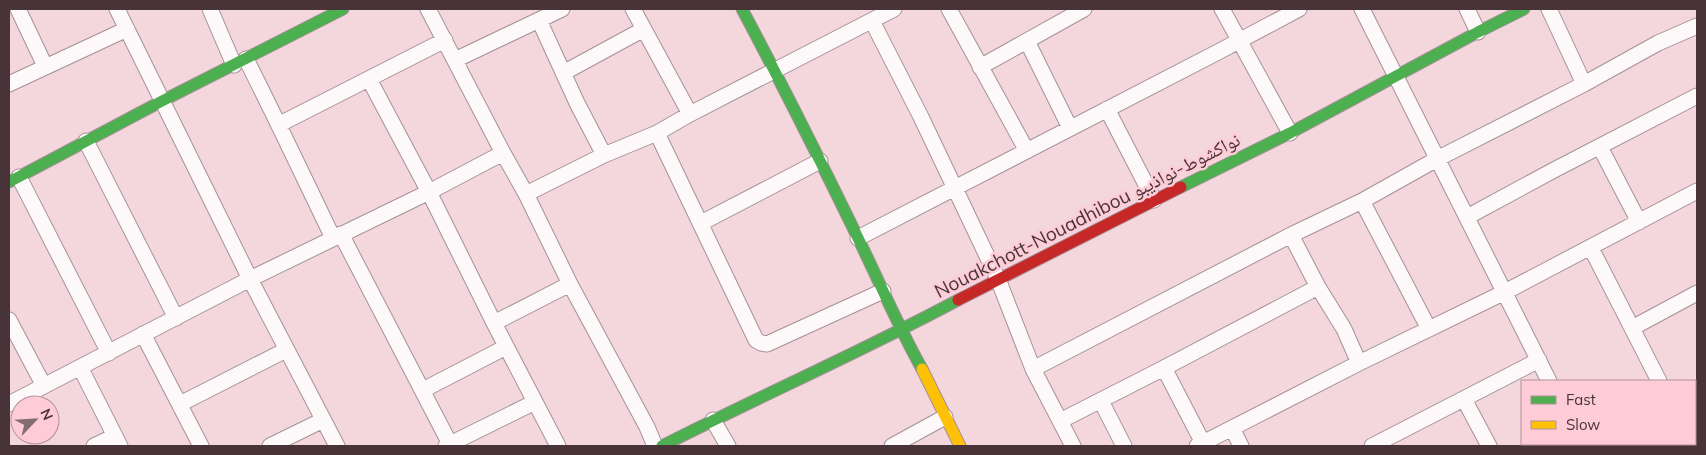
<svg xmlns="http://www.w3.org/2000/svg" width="1706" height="455" viewBox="0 0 1706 455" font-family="Mulish,'Noto Naskh Arabic',sans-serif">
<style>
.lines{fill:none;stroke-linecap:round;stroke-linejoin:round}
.street-casing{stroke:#a59195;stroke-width:17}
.fast-casing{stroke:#a59195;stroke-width:13}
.slow-casing{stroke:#a59195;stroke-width:13}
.jam-casing{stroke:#a59195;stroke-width:13}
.street{stroke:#fdf9fa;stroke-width:15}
.fast{stroke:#4caf50;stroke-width:11}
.slow{stroke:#ffc107;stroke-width:11}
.jam{stroke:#c62828;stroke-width:11}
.labels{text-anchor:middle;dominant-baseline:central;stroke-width:5;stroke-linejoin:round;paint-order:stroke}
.street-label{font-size:19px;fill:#483438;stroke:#feccd7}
</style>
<rect width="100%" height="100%" fill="#f3d7dd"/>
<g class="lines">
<defs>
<path id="street" d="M18,9l27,57
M117,9l133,270 87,167
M210,9l24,56
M428,9l75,144 23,41 44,90 77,143 8,19
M633,9l57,105
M949,9l78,142
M1222,9l68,124
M1362,9l187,372
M1467,9l11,23
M1549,9l35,75
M539,20l38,83 27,52
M872,21l49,96 77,162 35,90 40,77
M1027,41l43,87
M246,59c30,59 58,119 87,179
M455,60l107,-51
M980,67l104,-58
M563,73l81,-44
M369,79l60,113 65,131 64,123
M9,84l118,-55
M1107,109l47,91
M280,124l165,-84
M657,133l99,207 5,3 6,1 116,-53
M86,141l90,177
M1600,147l39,75
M19,177l90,176
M526,194l78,-39 53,-22 33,-19 204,-105
M1362,201l67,128
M1467,217l87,-47 143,-74
M701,223l119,-62
M341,234l109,210
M1291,235l27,52
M858,238l360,-186 81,-43
M1591,248l68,133
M9,320l35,66
M494,323l76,-39
M1632,328l65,-35
M143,334l58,112
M80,367l40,79
M1164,368l154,-81 26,42 15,34
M1033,369l258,-134 71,-34 75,-42 147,-75 74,-41 39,-17
M423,390l83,-43
M1464,399l25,47
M1101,401l23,45
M9,404l241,-125 179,-87 74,-39
M180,404l106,-54
M1695,411l2,-1
M713,420l15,26
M1060,421l104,-53 39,75
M1232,428l9,18
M1580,444l1,2
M94,446l21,-10
M270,446l53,-26
M446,446l89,-44
M892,446l53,-29
M1197,446l162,-83 146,-71 192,-101
M1372,446l167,-86
M1614,446l6,-2"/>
<path id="fast" d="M742,9c40,75 78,151 115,227 22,45 41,90 65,133
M9,182l153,-81 181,-92
M1181,187l109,-54 188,-101 46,-23
M662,446c98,-50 199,-94 296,-146"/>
<path id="slow" d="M922,369l38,77"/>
<path id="jam" d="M958,300l223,-113"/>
</defs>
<use href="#street" class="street-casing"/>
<use href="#fast" class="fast-casing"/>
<use href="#slow" class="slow-casing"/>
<use href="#jam" class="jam-casing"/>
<use href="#street" class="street"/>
<use href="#fast" class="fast"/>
<use href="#slow" class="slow"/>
<use href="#jam" class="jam"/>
</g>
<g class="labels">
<g class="street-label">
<text transform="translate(1087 215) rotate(-27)">Nouakchott-Nouadhibou نواكشوط-نواذيبو</text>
</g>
</g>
<rect width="1706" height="455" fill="none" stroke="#483438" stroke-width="20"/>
<rect x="1521" y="380" width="175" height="65" fill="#feccd7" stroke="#b58f97"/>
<rect x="1531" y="396" width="25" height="8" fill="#4caf50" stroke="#b58f97"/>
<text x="1566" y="405" font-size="15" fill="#483438">Fast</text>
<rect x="1531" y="421" width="25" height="8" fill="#ffc107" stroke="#b58f97"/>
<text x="1566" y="430" font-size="15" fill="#483438">Slow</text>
<g transform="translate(35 420) rotate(65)"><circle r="24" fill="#feccd7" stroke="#b58f97"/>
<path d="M0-4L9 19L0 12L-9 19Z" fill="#846d72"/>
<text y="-8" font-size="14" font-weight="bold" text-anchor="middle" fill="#483438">N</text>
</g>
</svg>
